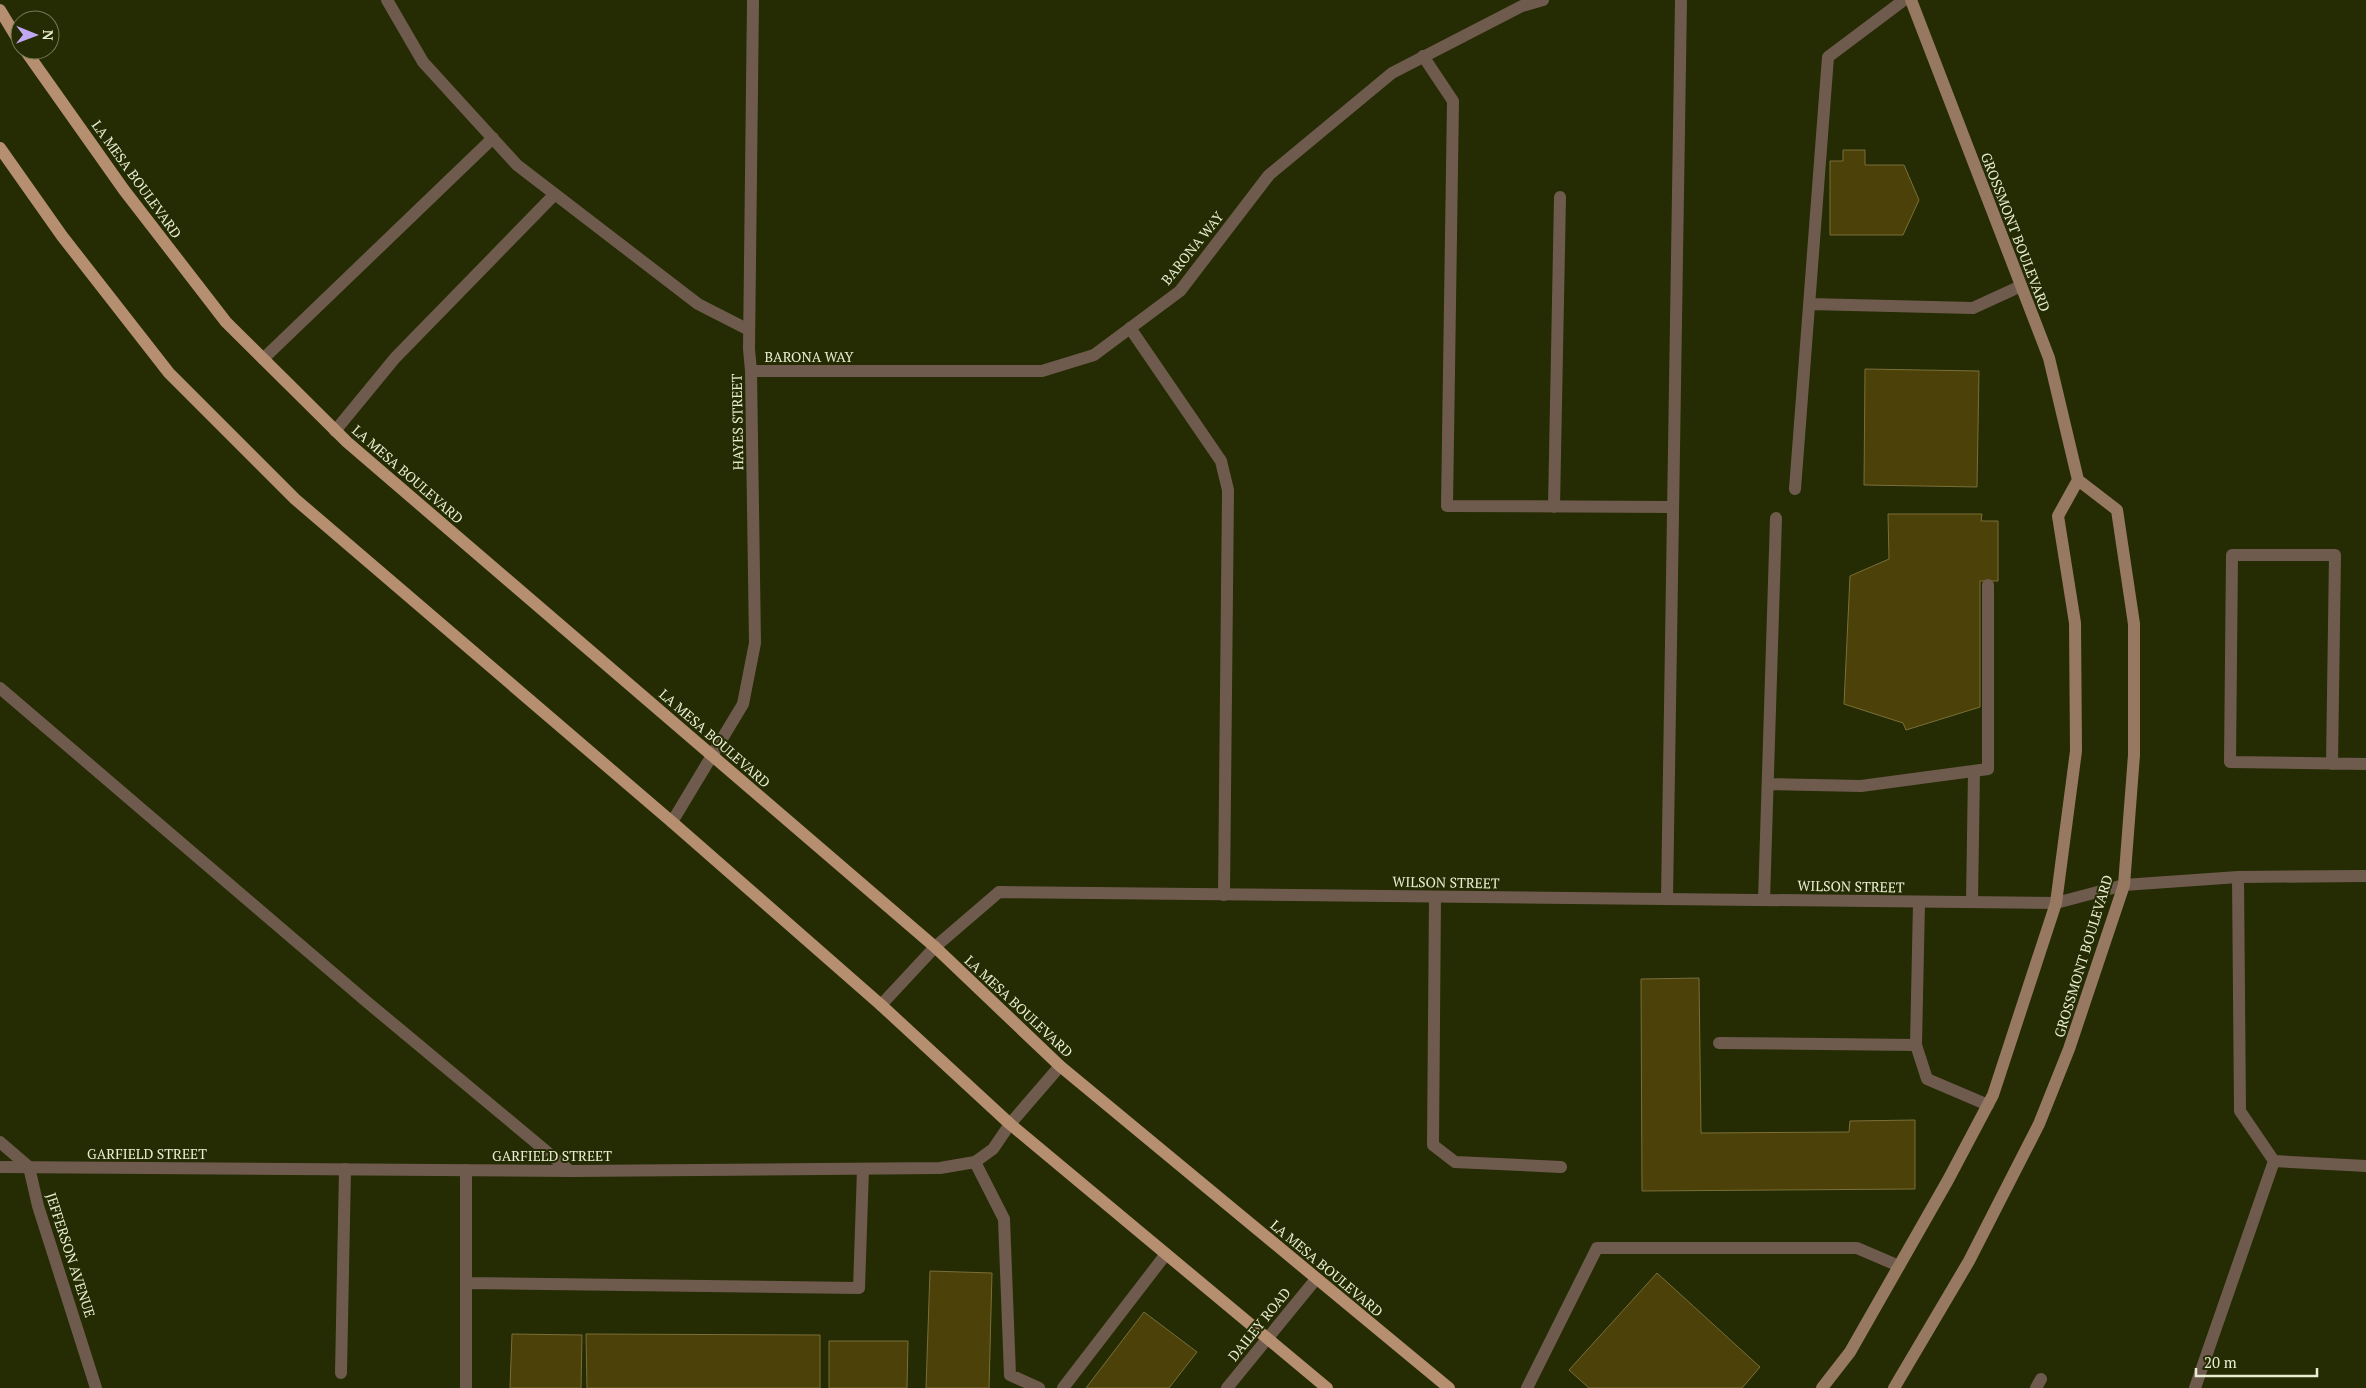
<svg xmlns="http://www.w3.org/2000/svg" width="2366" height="1388" viewBox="0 0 2366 1388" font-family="'PT Serif',serif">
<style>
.building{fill:#4c4108;stroke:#7a6f39}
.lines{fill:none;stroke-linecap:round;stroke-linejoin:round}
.service{stroke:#6f5b4d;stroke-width:12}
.minor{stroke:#6f5b4d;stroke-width:12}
.tertiary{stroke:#6f5b4d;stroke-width:12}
.secondary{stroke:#977861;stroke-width:12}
.primary{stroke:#b68e70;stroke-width:12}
.labels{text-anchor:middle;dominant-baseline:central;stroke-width:4;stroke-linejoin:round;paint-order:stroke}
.street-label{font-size:14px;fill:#e8eed2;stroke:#252b03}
</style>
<rect width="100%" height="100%" fill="#252b03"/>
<path class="building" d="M1843,150h22v15h39l15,35 -16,35h-73v-74h13z
M1865,369l114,2 -2,116 -113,-2z
M1888,514h94l-1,7h17v60h-18v126l-74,23 -3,-7 -59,-19 6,-128 39,-17z
M1699,978l2,155 148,-1 1,-11 65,-1v69l-273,2 -1,-212z
M930,1271l62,2 -3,115h-63z
M1657,1273l103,94 -18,21h-153l-20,-18z
M1144,1312l53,40 -28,36h-83z
M512,1334l70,1 -1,53h-71z
M586,1334l234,1v53h-233z
M829,1341h79l-1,47h-78z"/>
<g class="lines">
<path class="service" d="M387,0l36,62 94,103 181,139 51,26
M1423,56l30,45 -6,405 226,1
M1809,304l164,4 48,-22
M1130,328l91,133 7,29 -4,405
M263,359l230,-221
M335,431l60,-73 160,-164
M1795,489l33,-432 76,-57
M1554,507l6,-310
M0,688l367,314 203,169
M2332,764l3,-209h-103l-2,207 136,2
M1768,784l93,2 127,-17v-184
M1435,897l-2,248 22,17 106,5
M1667,899l14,-899
M1764,900l12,-382
M1919,902l-3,143 11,34 61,26
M1972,902l2,-131
M2056,903l68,-18 114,-8 128,-1
M1719,1043l197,2
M2274,1161l92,5
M975,1162l29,57 6,156 29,13
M467,1283l392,5 4,-119
M341,1373l4,-204
M466,1388v-218
M1063,1388l103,-134
M1527,1388l70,-140h260l42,18
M2036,1388l5,-9
M2195,1388l79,-227 -34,-50 -2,-234"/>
<path class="minor" d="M751,371h291l52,-16 86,-64 89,-116 123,-102 130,-67 21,-6
M672,822l71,-118 12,-61 -4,-272 -2,-22 4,-349
M881,1005l54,-58 64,-55 1057,11
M0,1142l29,25 9,39 58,182
M1227,1388l89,-109"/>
<path class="tertiary" d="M0,1167l570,4 370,-3 35,-6 18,-13 17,-25 50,-58"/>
<path class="secondary" d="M1822,1388l28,-36 98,-172 45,-85 63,-192 20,-152 -1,-128 -17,-107 20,-36
M1894,1388l75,-127 70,-137 30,-75 55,-164 10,-130v-131l-17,-114 -39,-30 -29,-122 -138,-358"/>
<path class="primary" d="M0,10l20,33
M25,50l99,140 102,132 121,120 588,505 125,119 389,322
M0,148l62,88 107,137 126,126 377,323 209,183 129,119 317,264"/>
</g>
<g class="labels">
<g class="street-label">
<text transform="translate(137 179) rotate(54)">LA MESA BOULEVARD</text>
<text transform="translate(2016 232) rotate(69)">GROSSMONT BOULEVARD</text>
<text transform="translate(1192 248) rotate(-51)">BARONA WAY</text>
<text x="809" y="356">BARONA WAY</text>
<text transform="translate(737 422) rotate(-91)">HAYES STREET</text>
<text transform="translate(408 474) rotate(41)">LA MESA BOULEVARD</text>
<text transform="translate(715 738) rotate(41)">LA MESA BOULEVARD</text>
<text transform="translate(1446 882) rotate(1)">WILSON STREET</text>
<text transform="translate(1851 886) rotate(1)">WILSON STREET</text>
<text transform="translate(2083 956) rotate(-73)">GROSSMONT BOULEVARD</text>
<text transform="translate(1019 1006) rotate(43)">LA MESA BOULEVARD</text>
<text x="147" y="1153">GARFIELD STREET</text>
<text x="552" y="1155">GARFIELD STREET</text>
<text transform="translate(71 1255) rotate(72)">JEFFERSON AVENUE</text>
<text transform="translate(1327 1268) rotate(40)">LA MESA BOULEVARD</text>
<text transform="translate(1259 1324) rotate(-51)">DAILEY ROAD</text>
</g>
</g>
<g transform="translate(35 35) rotate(91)"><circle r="24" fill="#252b03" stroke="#737956"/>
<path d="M0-4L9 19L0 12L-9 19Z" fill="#c0a8f4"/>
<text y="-8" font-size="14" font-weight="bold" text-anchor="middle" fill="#e8eed2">N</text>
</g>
<path d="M2196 1368v8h121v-8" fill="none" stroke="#e8eed2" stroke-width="2.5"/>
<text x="2204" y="1368" font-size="15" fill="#e8eed2" stroke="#252b03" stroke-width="4" paint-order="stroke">20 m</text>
</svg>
